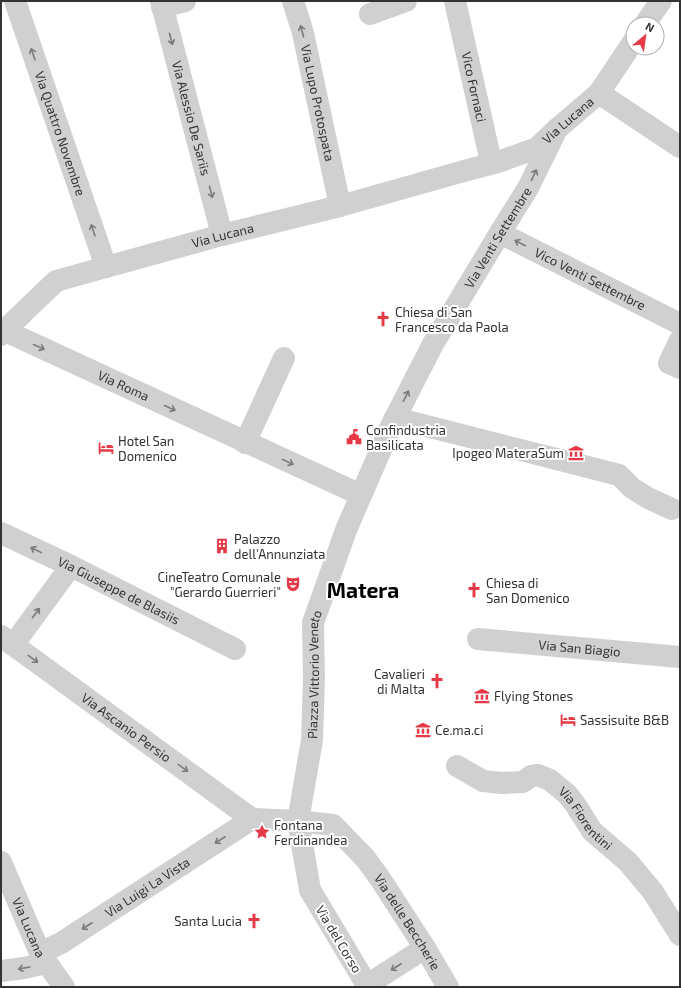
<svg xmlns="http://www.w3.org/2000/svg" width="681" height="988" viewBox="0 0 681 988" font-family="'Exo 2',sans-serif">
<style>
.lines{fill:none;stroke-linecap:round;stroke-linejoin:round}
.minor{stroke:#d0d0d0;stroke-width:22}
.oneway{stroke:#7a7a7a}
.labels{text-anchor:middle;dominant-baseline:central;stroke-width:4;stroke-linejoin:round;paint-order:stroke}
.street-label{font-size:13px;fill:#333;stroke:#fff}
.poi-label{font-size:13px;fill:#333;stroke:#fff;text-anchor:start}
.town-label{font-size:21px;font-weight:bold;fill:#000;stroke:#fff}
</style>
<rect width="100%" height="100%" fill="#fff"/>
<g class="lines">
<g class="minor">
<path id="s1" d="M15,1l91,266"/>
<path id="s2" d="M161,1l61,234"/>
<path id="s3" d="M293,1l10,32 37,173"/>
<path id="s4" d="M455,1l34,152"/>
<path d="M162,7l23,-6"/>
<path d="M370,14l36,-13"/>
<path d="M645,24l16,-23"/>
<path d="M599,93l81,54"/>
<path id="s5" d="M500,233l180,91"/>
<path id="s6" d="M1,329l360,166"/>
<path id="s7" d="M1,335l3,-4 52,-50 50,-14 116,-32 118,-29 124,-35 34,-9 39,-14 20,-19 42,-36 34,-51"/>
<path d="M680,340l-11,23 11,5"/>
<path d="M395,418l224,57 13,13 16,10 24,11"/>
<path d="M245,443l39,-85"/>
<path id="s8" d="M1,533l70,33 164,83"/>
<path id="s9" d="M1,636l251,183"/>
<path id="s10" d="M478,639l202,18"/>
<path d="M13,645l58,-79"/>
<path id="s11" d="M457,766l26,15 19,2 21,-1 8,-6 7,-1 12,5 17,14 8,10 17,27 36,31 25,30 27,43"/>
<path id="s12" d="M252,819l46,2 35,4 32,33 14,19 46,71 23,39"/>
<path id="s13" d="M1,862l39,91 24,34"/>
<path id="s14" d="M40,953l21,-10 191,-124"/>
<path d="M1,971l23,-3 22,-5"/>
<path d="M367,985l58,-37"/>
<path id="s15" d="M368,987l-58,-97 -12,-69 14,-81 2,-62 -1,-55 33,-93 46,-106 41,-80 67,-111 28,-45 29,-59"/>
</g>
</g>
<defs><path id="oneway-shaft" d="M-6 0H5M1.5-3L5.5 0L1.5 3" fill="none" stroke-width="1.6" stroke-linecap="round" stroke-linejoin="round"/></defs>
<g class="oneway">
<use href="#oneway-shaft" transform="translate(302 31) rotate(-105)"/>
<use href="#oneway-shaft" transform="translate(171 39) rotate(75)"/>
<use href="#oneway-shaft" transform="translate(33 54) rotate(-109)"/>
<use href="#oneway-shaft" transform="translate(534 175) rotate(-64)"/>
<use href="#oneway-shaft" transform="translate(211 192) rotate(75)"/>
<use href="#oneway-shaft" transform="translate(93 230) rotate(-109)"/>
<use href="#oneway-shaft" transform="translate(520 243) rotate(-153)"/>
<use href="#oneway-shaft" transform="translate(39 347) rotate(25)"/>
<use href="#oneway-shaft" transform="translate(406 396) rotate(-63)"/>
<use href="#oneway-shaft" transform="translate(170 408) rotate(25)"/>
<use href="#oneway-shaft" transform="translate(288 462) rotate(25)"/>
<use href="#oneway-shaft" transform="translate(36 550) rotate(-154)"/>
<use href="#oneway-shaft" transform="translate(36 613) rotate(-53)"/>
<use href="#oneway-shaft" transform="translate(33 659) rotate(36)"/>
<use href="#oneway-shaft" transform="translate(183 768) rotate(36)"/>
<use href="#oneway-shaft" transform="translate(220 840) rotate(147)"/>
<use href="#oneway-shaft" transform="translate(87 926) rotate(147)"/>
<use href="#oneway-shaft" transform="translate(396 967) rotate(147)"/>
<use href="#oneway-shaft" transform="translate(24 968) rotate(170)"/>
</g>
<defs>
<symbol id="church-bare" viewBox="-9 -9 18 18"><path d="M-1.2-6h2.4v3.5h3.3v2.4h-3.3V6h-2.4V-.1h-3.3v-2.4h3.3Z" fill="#e63946" stroke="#fff" stroke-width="2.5" paint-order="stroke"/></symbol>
<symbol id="civic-bare" viewBox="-9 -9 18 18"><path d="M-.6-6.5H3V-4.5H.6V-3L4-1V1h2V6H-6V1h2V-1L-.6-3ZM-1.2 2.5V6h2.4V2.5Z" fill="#e63946" stroke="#fff" stroke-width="2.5" paint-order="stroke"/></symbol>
<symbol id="hotel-bare" viewBox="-9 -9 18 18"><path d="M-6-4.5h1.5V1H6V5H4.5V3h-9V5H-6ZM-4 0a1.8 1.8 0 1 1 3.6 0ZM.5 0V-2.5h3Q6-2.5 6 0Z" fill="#e63946" stroke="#fff" stroke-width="2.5" paint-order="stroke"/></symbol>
<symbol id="museum-bare" viewBox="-9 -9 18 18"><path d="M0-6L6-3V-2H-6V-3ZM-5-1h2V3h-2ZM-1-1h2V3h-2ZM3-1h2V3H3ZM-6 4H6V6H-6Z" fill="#e63946" stroke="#fff" stroke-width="2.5" paint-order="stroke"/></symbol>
<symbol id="building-bare" viewBox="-9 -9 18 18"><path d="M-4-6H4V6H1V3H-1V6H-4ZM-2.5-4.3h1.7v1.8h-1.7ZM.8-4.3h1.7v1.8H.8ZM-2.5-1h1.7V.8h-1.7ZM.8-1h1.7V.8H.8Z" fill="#e63946" stroke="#fff" stroke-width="2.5" paint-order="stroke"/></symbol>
<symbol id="theatre-bare" viewBox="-9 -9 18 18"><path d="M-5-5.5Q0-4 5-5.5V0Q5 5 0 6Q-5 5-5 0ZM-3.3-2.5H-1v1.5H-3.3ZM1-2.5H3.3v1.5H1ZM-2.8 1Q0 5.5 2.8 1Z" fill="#e63946" stroke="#fff" stroke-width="2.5" paint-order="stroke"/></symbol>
<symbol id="sight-bare" viewBox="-9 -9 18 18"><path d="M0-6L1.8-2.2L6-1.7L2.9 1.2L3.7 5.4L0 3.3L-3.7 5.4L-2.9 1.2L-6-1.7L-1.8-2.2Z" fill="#e63946" stroke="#fff" stroke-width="2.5" paint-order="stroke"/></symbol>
</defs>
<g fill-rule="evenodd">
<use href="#church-bare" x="372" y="308" width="22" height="22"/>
<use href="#civic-bare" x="343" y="426" width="22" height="22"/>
<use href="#hotel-bare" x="95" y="437" width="22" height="22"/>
<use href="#museum-bare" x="565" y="442" width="22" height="22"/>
<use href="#building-bare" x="211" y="535" width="22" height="22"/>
<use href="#theatre-bare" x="282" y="573" width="22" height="22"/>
<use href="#church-bare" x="463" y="579" width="22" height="22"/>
<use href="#church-bare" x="426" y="670" width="22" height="22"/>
<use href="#museum-bare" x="471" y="685" width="22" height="22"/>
<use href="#hotel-bare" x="557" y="709" width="22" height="22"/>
<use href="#museum-bare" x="412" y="719" width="22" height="22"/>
<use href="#sight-bare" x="251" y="821" width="22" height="22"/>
<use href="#church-bare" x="243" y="910" width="22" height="22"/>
</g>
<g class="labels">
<g class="street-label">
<text stroke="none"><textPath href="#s4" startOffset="88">Vico Fornaci</textPath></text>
<text stroke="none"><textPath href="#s3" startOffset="105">Via Lupo Protospata</textPath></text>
<text stroke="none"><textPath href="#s2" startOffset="121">Via Alessio De Sariis</textPath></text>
<text stroke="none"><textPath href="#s7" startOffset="618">Via Lucana</textPath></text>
<text stroke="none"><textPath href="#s1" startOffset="140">Via Quattro Novembre</textPath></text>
<text stroke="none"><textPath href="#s7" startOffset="250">Via Lucana</textPath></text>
<text stroke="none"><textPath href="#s15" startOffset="811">Via Venti Settembre</textPath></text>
<text stroke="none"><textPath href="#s5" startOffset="101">Vico Venti Settembre</textPath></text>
<text stroke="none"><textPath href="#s6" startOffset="135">Via Roma</textPath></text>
<text stroke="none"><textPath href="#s8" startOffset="131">Via Giuseppe de Blasiis</textPath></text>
<text stroke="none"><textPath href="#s10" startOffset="102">Via San Biagio</textPath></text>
<text stroke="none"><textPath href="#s15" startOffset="331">Piazza Vittorio Veneto</textPath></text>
<text stroke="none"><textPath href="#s9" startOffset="155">Via Ascanio Persio</textPath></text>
<text stroke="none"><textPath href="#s11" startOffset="153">Via Fiorentini</textPath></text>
<text stroke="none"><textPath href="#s14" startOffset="126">Via Luigi La Vista</textPath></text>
<text stroke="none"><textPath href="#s12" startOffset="204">Via delle Beccherie</textPath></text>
<text stroke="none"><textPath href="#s13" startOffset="71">Via Lucana</textPath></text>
<text transform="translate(339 939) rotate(59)">Via del Corso</text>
</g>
<g class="poi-label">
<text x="395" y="312">Chiesa di San<tspan x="395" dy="15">Francesco da Paola</tspan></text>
<text x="366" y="430">Confindustria<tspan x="366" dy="15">Basilicata</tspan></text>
<text x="118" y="441">Hotel San<tspan x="118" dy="15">Domenico</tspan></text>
<text x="564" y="453" text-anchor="end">Ipogeo MateraSum</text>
<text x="234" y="539">Palazzo<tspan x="234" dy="15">dell'Annunziata</tspan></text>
<text x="281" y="577" text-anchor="end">CineTeatro Comunale<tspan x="281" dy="15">"Gerardo Guerrieri"</tspan></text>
<text x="486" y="583">Chiesa di<tspan x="486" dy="15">San Domenico</tspan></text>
<text x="425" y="674" text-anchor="end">Cavalieri<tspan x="425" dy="15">di Malta</tspan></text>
<text x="494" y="696">Flying Stones</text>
<text x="580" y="720">Sassisuite B&amp;B</text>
<text x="435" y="730">Ce.ma.ci</text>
<text x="274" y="825">Fontana<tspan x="274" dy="15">Ferdinandea</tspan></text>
<text x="242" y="921" text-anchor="end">Santa Lucia</text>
</g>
<g class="town-label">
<text x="363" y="589">Matera</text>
</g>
</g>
<rect width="681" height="988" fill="none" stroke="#333333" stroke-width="4"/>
<g transform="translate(645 36) rotate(29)"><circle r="19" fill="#ffffff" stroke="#adadad"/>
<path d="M0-3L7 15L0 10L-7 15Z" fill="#e63946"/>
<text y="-6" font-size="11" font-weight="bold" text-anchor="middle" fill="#333333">N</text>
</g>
</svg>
